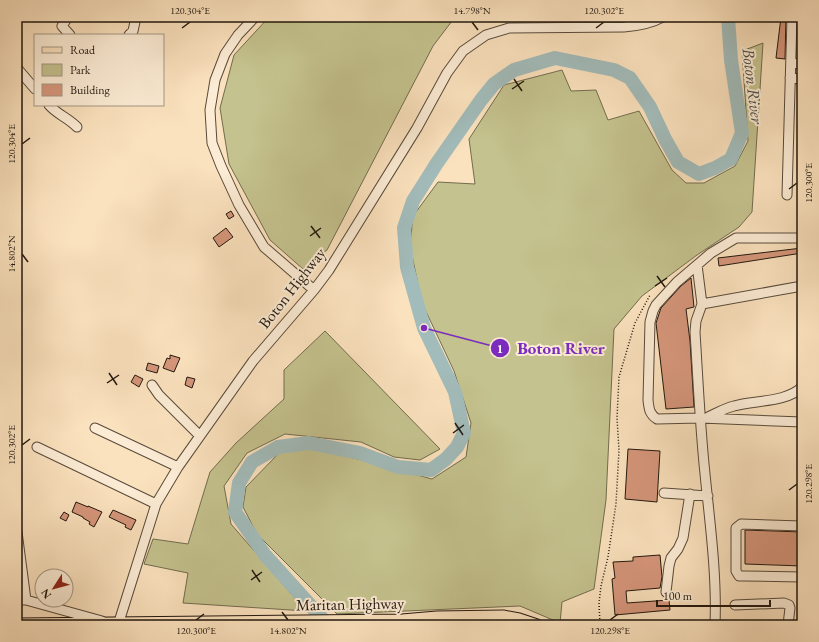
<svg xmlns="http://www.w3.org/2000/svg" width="819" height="642" viewBox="0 0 819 642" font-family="'EB Garamond',serif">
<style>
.green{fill:#c4c28e;stroke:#726c4e}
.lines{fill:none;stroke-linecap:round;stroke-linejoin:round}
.river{stroke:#a2bcbb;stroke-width:14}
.building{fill:#d6967b;stroke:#21170e}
.minor-casing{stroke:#584a3a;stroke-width:11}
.major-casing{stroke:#21170e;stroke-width:13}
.path{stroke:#21170e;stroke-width:1.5;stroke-dasharray:1 2;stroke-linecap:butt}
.minor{stroke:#fcecd5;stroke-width:9}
.major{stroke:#fbe2be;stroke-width:11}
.ticks{fill:none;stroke:#21170e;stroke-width:1.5}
.labels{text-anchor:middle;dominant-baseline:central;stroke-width:4;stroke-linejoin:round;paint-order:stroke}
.street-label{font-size:16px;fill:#21170e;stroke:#fcecd5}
.water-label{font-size:17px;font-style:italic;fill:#4e514b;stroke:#fcecd5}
.leader{fill:none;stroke:#7b2cbf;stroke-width:1.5}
.callout-dot{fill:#7b2cbf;stroke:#fcecd5;stroke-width:1.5}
.mark-label{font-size:12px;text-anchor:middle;font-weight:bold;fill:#fff}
.callout-label{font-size:17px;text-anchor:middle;font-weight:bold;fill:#7b2cbf;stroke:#fcecd5;stroke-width:4;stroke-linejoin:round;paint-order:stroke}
.neatline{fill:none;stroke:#21170e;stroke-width:1.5}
.ticks-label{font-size:10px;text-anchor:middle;fill:#21170e}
</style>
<rect width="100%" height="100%" fill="#fbe2be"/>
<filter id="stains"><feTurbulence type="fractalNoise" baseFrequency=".005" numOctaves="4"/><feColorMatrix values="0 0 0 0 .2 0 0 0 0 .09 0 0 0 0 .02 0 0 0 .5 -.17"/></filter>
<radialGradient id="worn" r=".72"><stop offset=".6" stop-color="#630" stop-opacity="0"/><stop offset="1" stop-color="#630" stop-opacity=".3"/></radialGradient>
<path class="green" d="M269,17h186l-22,29 -106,204 -24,19 -33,-29 -41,-76 -9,-56 14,-53z
M763,43l-11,169 -13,15 -42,28 -55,41 -28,33 -8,171 -12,89 -32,13 -2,21 -40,-17 -183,8 -80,-80 -14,-27 3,-20 34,-35 29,-4 49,11 74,20 34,-22 5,-34 -17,-52 -32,-68 -12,-57 3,-30 25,-34 37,2 -6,-45 35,-54 58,-15 9,21 25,-1 12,30 31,-9 33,59 14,13h18l31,-17 13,-25 -6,-90z
M325,331l115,118 -20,11 -26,-3 -33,-15 -76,-8 -38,19 -23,33 7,38 75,87 -123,-8 5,-30 -44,-9 9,-25 35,5 22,-72 26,-29 48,-44v-29z
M458,622h42l14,2 -45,1z"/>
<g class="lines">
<path class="river" d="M328,625l-63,-70 -30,-43 4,-29 13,-21 26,-15 31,-4 51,10 38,14 33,3 15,-11 11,-12 7,-14 -9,-41 -31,-64 -17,-61 -3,-39 9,-27 24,-38 44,-63 13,-16 20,-14 41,-12 59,12 16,8 20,29 15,32 13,23 21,12 16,-6 16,-9 11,-26 -11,-73 -3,-43"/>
</g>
<path class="building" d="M781,17h5l-1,42 -9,-1z
M231,211l3,5 -5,3 -3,-5z
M226,228l7,9 -14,10 -6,-9z
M802,248v5l-83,13 -1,-8z
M691,278l3,29 -8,2 4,32 4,66 -28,2 -10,-86 5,-15 20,-22z
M170,355l10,3 -6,14 -11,-4 4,-10 3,1z
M148,363l11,3 -2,7 -11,-3z
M135,375l8,4 -4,8 -8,-5z
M187,377l8,2 -3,9 -7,-3z
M628,449l32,2 -3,51 -32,-3z
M76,502l12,5v-1l14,6 -8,15 -5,-3 1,-2 -7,-4v-1l-11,-5z
M113,510l23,10 -5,10 -6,-3 1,-2 -17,-8z
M64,512l5,3 -3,6 -6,-3z
M745,530l57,2v34l-57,-2z
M660,555l2,22 -2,11 -34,3 1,12 42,-3 1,10 -55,5 -3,-36 3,-1 -2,-16 20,-1v-4z"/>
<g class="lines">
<defs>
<path id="minor" d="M68,17l-6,9 8,9
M255,17l-17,18 -13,19 -10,26 -5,30 2,33 9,23 18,39 25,42 50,43
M129,35l4,-4 3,-14
M791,63l11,1
M17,68l18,21
M790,78l12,1
M49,105c9,10 18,12 28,22
M787,195l5,-178
M802,238h-66l-25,15 -34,29 -21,23 -3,6 -3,11 -2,78c1,8 1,14 9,19l43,-1 102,4
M697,265l5,39 -6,17 -1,11c3,47 5,94 10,142 5,50 12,101 10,151
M702,304l100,-18
M152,385l7,10 41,41
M708,417c9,-4 17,-9 26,-11 20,-6 52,-3 68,-19
M95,428l83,39
M37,447l119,57
M664,493l44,3
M802,526l-61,-2 -5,4v43l3,5h5l58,1
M17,532l9,68
M666,592l3,-26 2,-8 7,-9 5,-11 7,-44
M17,600h9l76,21
M735,605l49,-2 5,2 1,3 -2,17
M118,625l38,-121 22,-37 75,-106 61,-71 15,-20 88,-142 30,-55 16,-22 23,-16 23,-7 115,-1c14,-1 26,-3 39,-10"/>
<path id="major" d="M17,624l385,-4 35,-3 66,-1 16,3 18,6"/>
</defs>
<use href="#minor" class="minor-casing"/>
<use href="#major" class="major-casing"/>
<path class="path" d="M600,625l-1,-22 2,-17 7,-29 8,-53 3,-54 -2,-32 2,-41 16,-54 15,-28"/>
<use href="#minor" class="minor"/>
<use href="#major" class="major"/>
</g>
<path class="ticks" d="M472,22l6,8M182,28l8,-6M596,28l8,-6M514,79l8,12M512,89l12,-8M22,144l8,-6M789,189l8,-6M311,226l9,12M310,236l11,-8M22,254l6,8M657,276l8,11M655,286l12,-8M109,373l8,12M107,383l12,-8M455,423l8,12M453,433l11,-8M22,445l8,-6M789,490l8,-6M252,570l8,12M251,580l11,-8M282,612l6,8M196,620l8,-6M610,620l8,-6"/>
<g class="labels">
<g class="street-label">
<text transform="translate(292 288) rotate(-52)">Boton Highway</text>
<text transform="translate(350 604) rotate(-1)">Maritan Highway</text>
</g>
<g class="water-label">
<text transform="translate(753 86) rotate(83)">Boton River</text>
</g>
</g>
<path class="leader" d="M424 328L500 348"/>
<g class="callout-dot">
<circle cx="424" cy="328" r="4"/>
<circle cx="500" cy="348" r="10"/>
</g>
<g class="mark-label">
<text x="500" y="353">1</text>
</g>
<g class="callout-label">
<text x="561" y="354">Boton River</text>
</g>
<rect width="819" height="642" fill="none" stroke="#fbe2be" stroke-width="44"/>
<rect x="34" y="34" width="130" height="72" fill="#fcecd5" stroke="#a49785"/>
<rect x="42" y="47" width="20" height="6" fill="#fbe2be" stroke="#a49785"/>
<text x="70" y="54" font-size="12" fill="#21170e">Road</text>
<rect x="42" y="64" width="20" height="12" fill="#c4c28e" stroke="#a49785"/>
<text x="70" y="74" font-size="12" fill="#21170e">Park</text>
<rect x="42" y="84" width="20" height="12" fill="#d6967b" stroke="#a49785"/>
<text x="70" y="94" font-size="12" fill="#21170e">Building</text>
<g transform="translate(54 588) rotate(234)"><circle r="19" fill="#fcecd5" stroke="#a49785"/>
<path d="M0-3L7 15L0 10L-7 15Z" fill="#8f2418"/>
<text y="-6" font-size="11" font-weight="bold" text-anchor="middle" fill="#21170e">N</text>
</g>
<path d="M657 600v6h113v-6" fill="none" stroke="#21170e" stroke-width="2"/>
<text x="663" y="600" font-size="12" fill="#21170e" stroke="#fcecd5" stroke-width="3" paint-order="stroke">100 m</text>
<rect x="22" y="22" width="775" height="598" class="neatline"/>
<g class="ticks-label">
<text x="190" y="14">120.304°E</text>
<text x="472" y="14">14.798°N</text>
<text x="604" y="14">120.302°E</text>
<text transform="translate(11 144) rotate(-90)" y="4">120.304°E</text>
<text transform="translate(808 183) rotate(-90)" y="4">120.300°E</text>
<text transform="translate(11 254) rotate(-90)" y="4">14.802°N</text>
<text transform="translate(11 445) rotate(-90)" y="4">120.302°E</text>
<text transform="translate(808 484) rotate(-90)" y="4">120.298°E</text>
<text x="196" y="634">120.300°E</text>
<text x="288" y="634">14.802°N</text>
<text x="610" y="634">120.298°E</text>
</g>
<rect width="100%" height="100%" filter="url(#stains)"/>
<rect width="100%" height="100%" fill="url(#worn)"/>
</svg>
